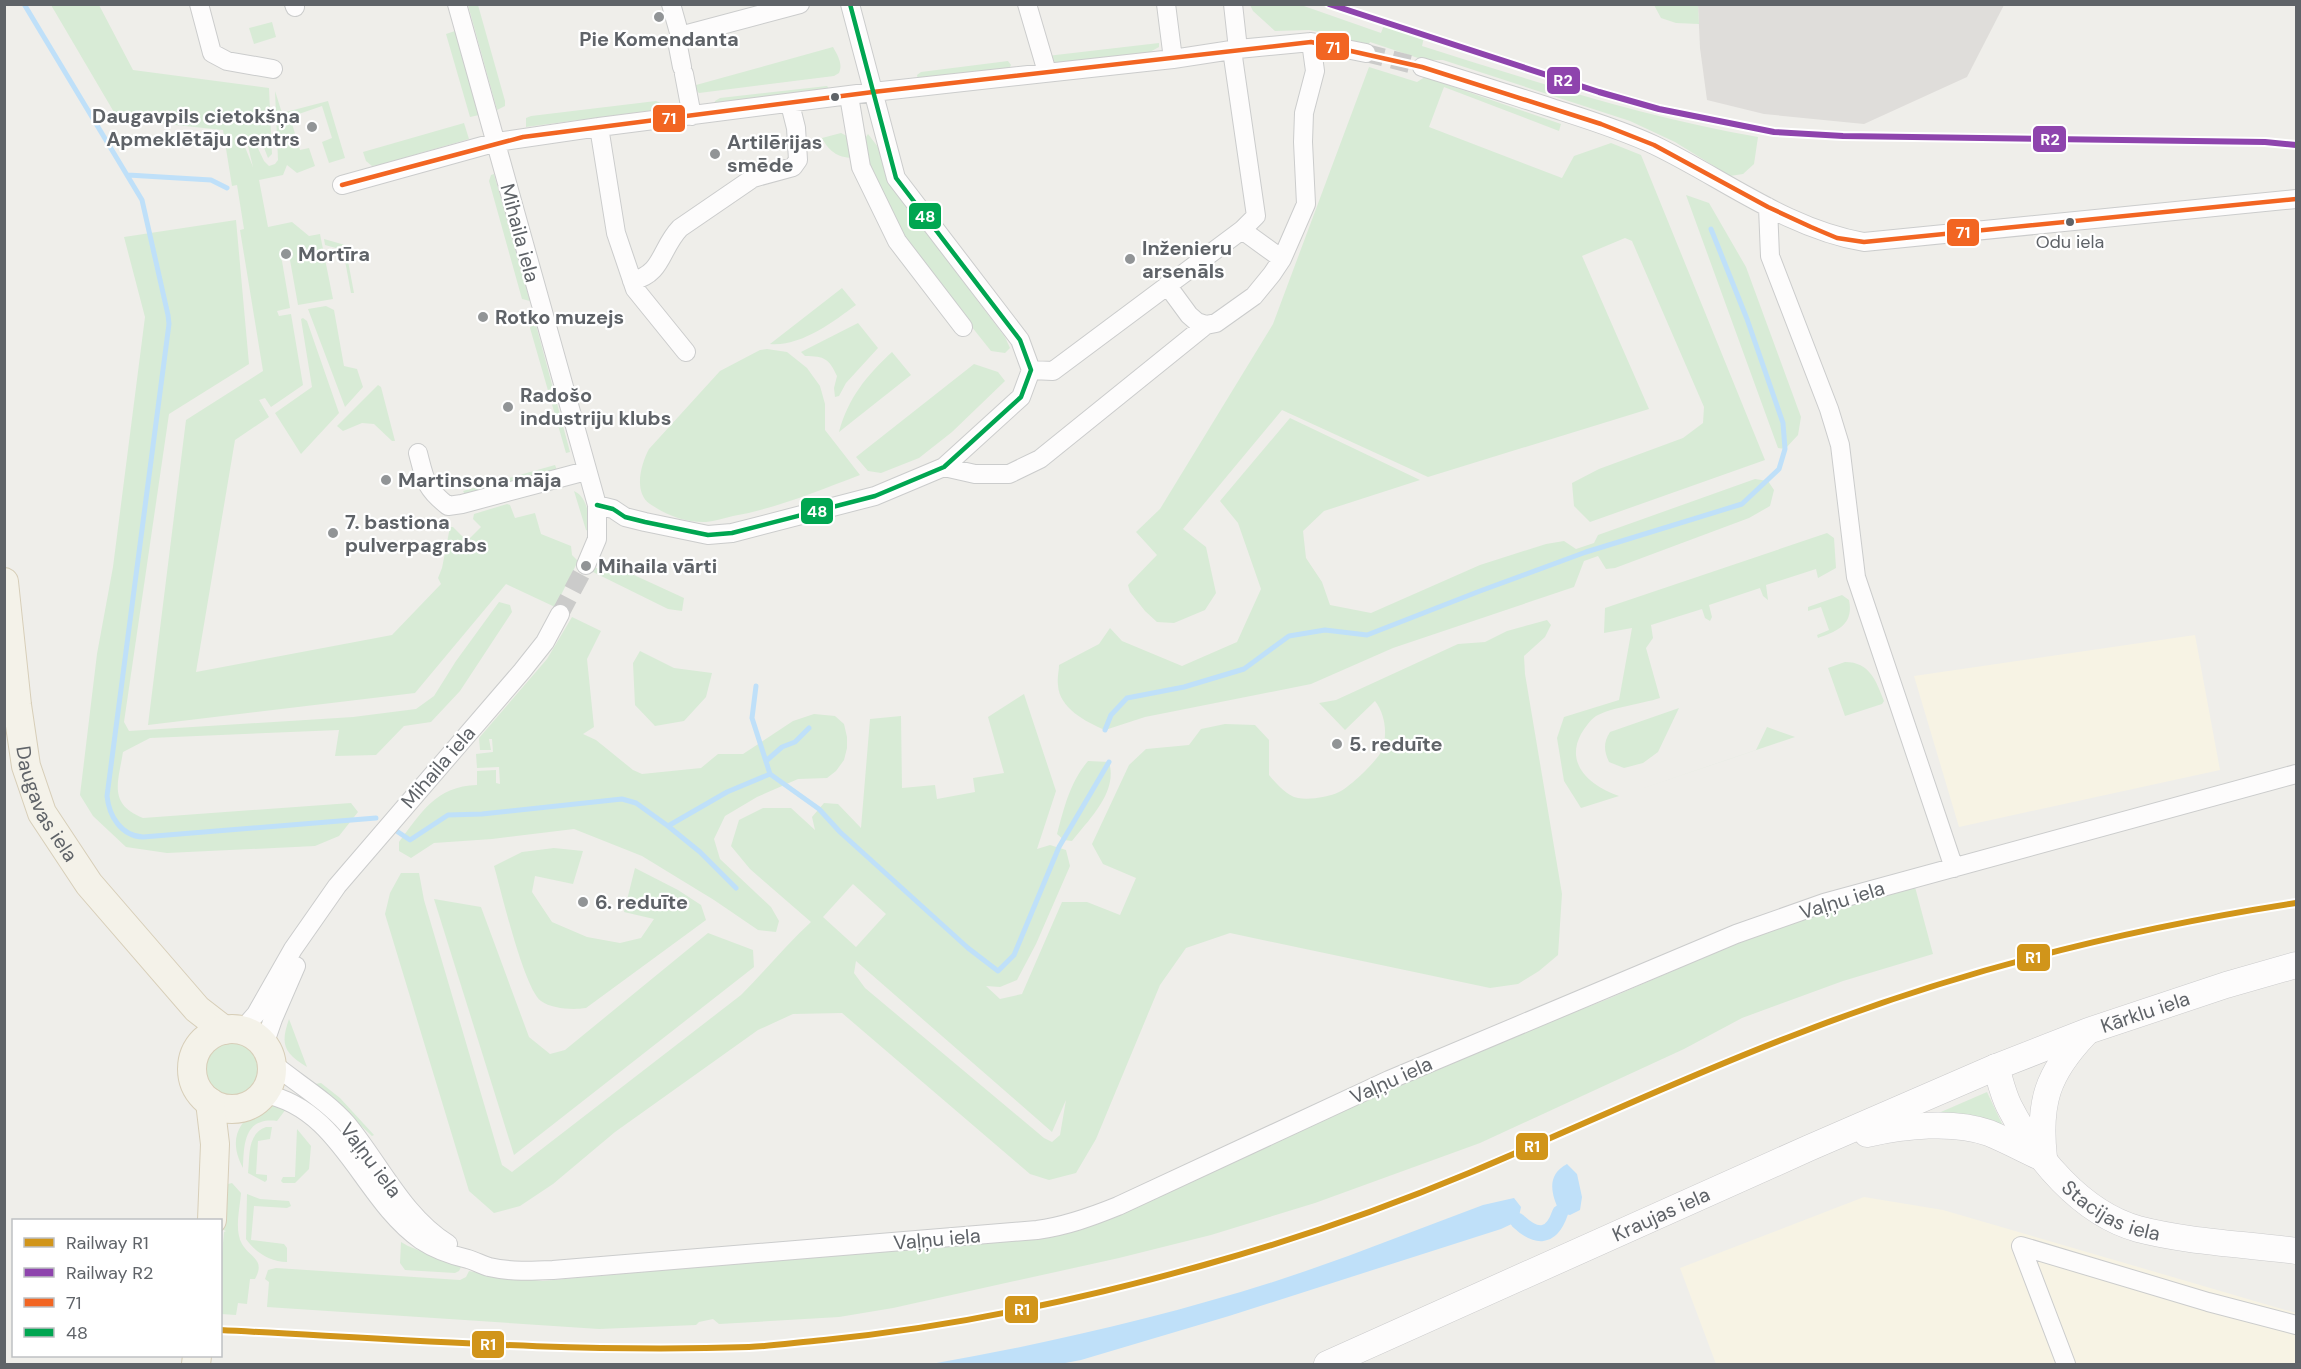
<svg xmlns="http://www.w3.org/2000/svg" width="2301" height="1369" viewBox="0 0 2301 1369" font-family="'DM Sans',sans-serif">
<style>
.commercial{fill:#f7f3e4}
.industrial{fill:#dfddda}
.green{fill:#d8ebd6;fill-rule:evenodd}
.water{fill:#bfe0f9}
.lines{fill:none;stroke-linecap:round;stroke-linejoin:round}
.stream{stroke:#bfe0f9;stroke-width:5}
.canal{stroke:#bfe0f9;stroke-width:16}
.street-tunnel{stroke:#cbcbca;stroke-width:18;stroke-dasharray:18 9;stroke-linecap:butt}
.street-casing{stroke:#cbcccc;stroke-width:20}
.secondary-casing{stroke:#cacacb;stroke-width:27}
.primary-casing{stroke:#d7ceb8;stroke-width:30}
.street{stroke:#fdfcfc;stroke-width:18}
.secondary{stroke:#fdfcfc;stroke-width:26}
.primary{stroke:#f4f2e9;stroke-width:28}
.bus-1-casing{stroke:#fff;stroke-width:9}
.bus-2-casing{stroke:#fff;stroke-width:9}
.bus-1{stroke:#f26522;stroke-width:4.5}
.bus-2{stroke:#00a651;stroke-width:4.5}
.rail-1-casing{stroke:#fff;stroke-width:10}
.rail-2-casing{stroke:#fff;stroke-width:10}
.rail-1{stroke:#d1951a;stroke-width:6}
.rail-2{stroke:#8e44ad;stroke-width:6}
.poi-dot{fill:#919496;stroke:#fff;stroke-width:2}
.bus-dot{fill:#5f6368;stroke:#fff;stroke-width:2}
.labels{text-anchor:middle;dominant-baseline:central;stroke-width:4.5;stroke-linejoin:round;paint-order:stroke}
.bus-label{font-size:18px;fill:#5f6368;stroke:#fff}
.poi-label{font-size:20px;font-weight:bold;fill:#5f6368;stroke:#fff;text-anchor:start}
.street-label{font-size:20px;fill:#5f6368;stroke:#fff}
.line-badge{stroke:#fff;stroke-width:2}
.badge-label{font-size:16px;text-anchor:middle;font-weight:bold;fill:#fff}
</style>
<rect width="100%" height="100%" fill="#efeeea"/>
<path class="commercial" d="M2195,635l25,135 -261,57 -45,-151z
M1864,1197l79,13 353,103v51h-580l-36,-96z"/>
<path class="industrial" d="M1698,5v-1l306,1 -37,72 -103,47 -100,-10 -57,-14 -7,-52z"/>
<path class="green" d="M51,5h48l34,65 136,18 3,66 -4,4 -7,-18 -5,-2 -13,4 10,25 -5,-21 7,-4 9,19 5,5 6,-2 3,-4 -3,-69 7,22 46,-12 17,57 -16,5 -7,-21 10,-4 -10,-32 -32,11 10,33 9,-2 6,18 -18,7 -10,-8 -4,10 -24,5 9,47 24,-5 17,14 11,-2 13,65 -35,6 -8,-45 1,-6 -4,-4 -7,2v5l2,4 8,47 -13,3 2,5 12,-2 12,71 -32,22 -6,-9 -6,2 10,17 -34,23 -39,232 196,-37 49,-51 -3,-6 4,-10 8,-41h3l14,14 14,-14 -8,-8 1,-5 33,-10 3,1 5,13 20,-5 6,21 30,12 1,9 6,6 -23,46 -49,-23 -91,109 -267,32 38,-305 77,-49 -23,-141 4,-1 -7,-44 -5,1 -9,-56 -105,-11z
M468,5h10l27,96v5l-8,4z
M1250,5h51l80,28 3,-8 40,12 -2,9c111,35 221,71 336,91l-4,27 -11,10 -13,2 -55,-34 -45,-21 -187,-61h-19l-54,-18 -2,4 -43,-13 -16,-3 -34,1 -22,-20z
M1654,5h44l1,19 -23,-1 -15,-5z
M272,22l4,15 -22,7 -5,-16z
M455,31l24,84 -9,2 -24,-83z
M1159,43v4l-11,6 -93,10 -8,-7z
M833,47c5,9 10,17 6,26l-5,3 -135,17 -5,-5 2,-3z
M1008,61l3,4 -2,4 -91,11 -1,-5 4,-3z
M1369,67l48,15 8,-5 136,47 -2,7 -115,-44 -15,40 133,51 12,-22 37,-13 30,12 124,305 -175,62 -16,-16 -2,-23 27,-14 84,-31 20,-15 1,-16 -72,-166 -7,-3 -43,18 67,153 -221,68 -146,-67 -99,119 23,18 10,46 -11,17 -31,13 -17,-1 -12,-11 -15,-19 -2,-7 29,-30 -21,-23 24,-23 113,-185z
M827,86l4,5 -117,14 1,-4 5,-3z
M656,101l5,2 1,6 -136,18v-9l5,-2z
M464,123l5,16 -90,26 -7,1 -6,-5 -3,-9z
M841,133l12,6 3,19c-17,0 -26,-5 -34,-20z
M868,134l10,13 13,39 114,151 5,11 -5,5 -14,-2 -90,-113 -29,-58 -10,-37z
M494,174l36,127 -8,-2 -33,-118 2,-6z
M1686,195l23,8 37,64 55,150 -3,18 -13,14 -7,-1z
M236,220l13,144 -80,50 -45,308 5,9 224,-14 63,-8 18,-13 22,-35 43,-59 11,3 2,7 -52,79 -29,31 -27,4 -28,29 -41,1 4,-26 -189,8 -27,14c-5,31 -15,52 20,66l208,-15 7,9 -19,24 -24,10 -148,7 -41,-6 -33,-31 -13,-21 17,-141 16,-87 32,-250 -21,-80z
M324,239l21,6 9,48h-3l-8,-43 -18,-5z
M842,288l14,17c-23,17 -56,42 -86,39z
M326,306l8,4 10,56 13,3 6,18 -18,20 -37,-98z
M303,318l4,3 32,92 -38,41 -26,-41 37,-26 -11,-68z
M535,321l35,131 -4,1 -36,-125 2,-6z
M858,323l20,25 -32,35 -7,13 -4,1 -1,-9 3,-12c-8,-17 -12,-20 -32,-20l-4,-4z
M767,349l20,3 20,16 13,18 5,18v26l35,45c-42,16 -83,33 -127,41 -9,2 -18,5 -27,6 -20,1 -40,-7 -56,-18 -17,-12 -9,-40 -1,-55l71,-78 40,-21z
M892,352l19,23 -72,57c9,-34 28,-57 53,-80z
M974,364l24,8 7,9 -53,51 -33,26 -38,15 -13,-2 -12,-14z
M378,385l3,2 14,54h-3l-18,-17 -12,-1 -19,8 -6,-5z
M1290,418l130,62 -96,31 -21,20 3,27 16,24 8,23 41,8 109,-48 66,-21 18,-3 12,8 18,-6 4,-8 157,-56 13,2 6,9 -4,16 -21,12 -134,50 -9,1 -8,-13 -14,5 -10,26 -181,61 -82,36 -166,33 -40,13c-19,-8 -46,-22 -47,-45 -1,-7 1,-14 1,-20l40,-21 11,-16 12,13 60,25 55,-24 24,-53 -23,-66 -18,-22z
M555,465l2,5 -91,26 -3,-5z
M574,491c14,6 16,28 16,41l-4,-2z
M1827,533l7,5 2,30 -18,10 -2,-9 -50,16 2,15 -5,-4 -3,-8 -51,17 3,12 -2,4 -5,-3 -3,-9 -51,16 2,13 -7,10 14,50c-18,6 -48,9 -64,18 -7,5 -11,12 -15,18 -17,32 12,53 38,62l-38,12 -17,-27 -7,-43 7,-21 55,-17 13,-72 -28,5 1,-25z
M610,564l74,34 -2,13 -14,-2 -77,-38 2,-3h10z
M1842,595l7,5c5,24 -11,31 -31,38l-1,-3 12,-5 -8,-23 -13,4v-4z
M572,617l29,14 -14,28 7,68 -11,7 13,6 37,30 9,4 59,-6 17,-14h25l50,-33 21,-7 21,2 9,8 3,13v11l-3,12 -8,11 -9,7 -29,1 -41,18 -32,19 -11,23 6,20 51,48 8,14 -3,11 -18,-2 -44,-30 -72,-44 -68,-27 -82,10 -58,4 -23,15 -12,-7v-9c22,-29 37,-56 78,-57v-14l19,-1v13l4,1 -1,-17 -22,1 -1,-14 17,-2 -1,-13h-3l2,11h-11l-1,-12 68,-79z
M1547,620l4,5 -6,12 -21,19 1,18 37,220 -4,61 -19,16 -21,13 -28,4 -260,-55 -44,15 -26,37 -64,154 -20,34 -27,7 -19,-6 -188,-161 -49,1 -35,16 -143,102 -62,52 -33,22 -26,7 -25,-22 -84,-277 5,-21 11,-20h18l5,27 78,265 10,7 229,-177c24,-24 45,-50 70,-73l-61,-53 -19,-23 8,-26 24,-12h28l24,22 -3,-13 12,-14 14,1 23,24 9,-109 31,-3 1,72 33,-3 2,14 38,-7 -2,-14 31,-5 -16,-56 36,-23 32,97 -19,58 13,-4 16,5 4,16 -34,78 -19,36 -17,7 -14,-1 14,13 22,-5 40,-92h25l33,13 16,-37 -33,-14 -11,-20 37,-79 17,-16 43,-4 12,-16 24,-5 30,1 14,15v35c7,8 18,21 29,23 12,2 31,-1 41,-6 11,-5 39,-32 43,-42 6,-17 3,-36 -7,-49l-30,29 -26,-27 17,-3 122,-56 27,-2 22,-11zM853,884l33,30 -30,33 -33,-30zM856,961l196,171 14,-32 -6,35 -8,7 -8,-4 -179,-150 -11,-15z
M640,651l34,17 38,5 -6,24 -22,24 -29,5 -20,-21 -2,-42z
M1845,662c25,0 31,19 39,39l-2,3 -37,12 -17,-48z
M1679,708l-21,44 -15,11 -19,5 -15,-6c-5,-11 -6,-19 1,-30z
M1767,727l28,10 -166,56 127,-43z
M1088,761l21,1c9,30 -19,56 -37,79l-8,-1 -7,-6c7,-26 13,-52 31,-73z
M554,848l29,3 -10,33 -38,-8 -3,16 20,30 35,15 33,6 21,-5 13,-19 -30,-7 11,-44 43,22 23,15 5,15 -120,88c-13,2 -34,1 -45,-7 -17,-12 -40,-111 -47,-135l28,-14z
M1915,887l18,67 -90,27 -101,37 -58,31 -204,94 -165,60 -104,32 -92,23 -226,50 -54,9 -120,7 -6,-5 -14,3 -3,3 -97,4 -332,-22 2,-25 -4,-3 3,-9 8,-2 184,12 6,-3 3,-6 14,3 59,7 497,-44 42,-7 47,-20 325,-150 155,-61 129,-56 103,-36z
M434,899l47,8 48,130 21,17 15,-4 143,-117 45,17 1,17 -240,188z
M289,1019l18,48c-23,-14 -27,-22 -18,-48z
M204 1068a28 28 0 1 1 56 0a28 28 0 1 1-56 0Z
M321,1083l19,15 34,37 -2,1 -57,-52z
M1987,1092l17,36 -77,-10z
M281,1104l5,5 -9,12c-33,-4 -33,23 -34,47 -19,-35 2,-58 38,-64z
M266,1127h6l-2,12 -12,2 -2,33 11,1v5l-2,2 -17,-9c2,-18 -1,-39 18,-46z
M297,1129l14,17 -2,23 -14,14h-12l-2,-2 2,-4h12z
M232,1183l9,10c-1,15 -7,37 1,51 8,14 24,15 13,35h-5l-3,25 -9,-1 -2,12 -15,-1v-50l3,-32 2,-1 -5,-2 7,-45z
M247,1194l13,5 29,2 2,5 -4,2 -33,-2 -3,34 33,4 3,4v14c-17,0 -32,-10 -41,-23z
M401,1242l7,4 53,21 -2,4 -4,2 -50,-3 -5,-7z"/>
<path class="water" d="M1567,1164l10,10 5,23 -2,13 -10,5 -10,-2c-9,-19 -14,-38 7,-49z
M1514,1198l7,9 -3,14 -17,8 -272,87 -148,44 -21,4h-129c115,-20 231,-47 342,-82 71,-23 140,-51 210,-77z"/>
<g class="lines">
<path class="stream" d="M24,4l118,196 26,115 1,9 -62,472c2,20 14,40 36,41l233,-19
M128,175l83,5 16,8
M756,686l-4,32 18,56
M1105,730l6,-15 16,-17 57,-11 60,-18 45,-33 36,-6 42,5 113,-44 106,-39 156,-48 37,-35 6,-20 -2,-26 -36,-104 -36,-90
M766,761l16,-14 13,-5 14,-14
M668,826l32,26 36,36
M392,828l18,12 38,-25 34,-1 140,-15 14,4 32,23 59,-34 43,-18 49,35 21,23 128,116 30,23 16,-16 45,-108 50,-85"/>
<path class="canal" d="M1518,1221c18,17 33,18 42,-8"/>
<path class="street-tunnel" d="M1366,53l56,14
M560,614l26,-49"/>
<defs>
<path id="street" d="M199,4l13,49 15,8 46,8
M294,4l1,3
M457,4l140,501v34l-11,26
M671,4l9,32 -3,5 5,26
M1027,4l20,68
M1166,4l7,55
M1233,4l5,45
M680,36l120,-32
M1422,67c43,13 86,27 130,41 34,11 70,22 102,37 69,33 133,84 210,97l432,-43
M684,74l8,42
M849,96l12,71 36,74 66,86
M599,127l17,106 19,56 51,63
M342,185l155,-43 102,-15 274,-35 300,-33 65,-10 73,-7 55,11
M1768,207l2,49 59,153 11,36 16,132 98,291
M1242,230l40,29
M632,281c31,-7 28,-32 48,-53l73,-50 40,-11 5,-7 -2,-32 -6,-24
M1167,285l22,30 8,7 9,3 10,-2 38,-27 18,-22 10,-15 24,-55 -3,-62 1,-29 11,-42 -4,-29
M1031,370l22,1 189,-141 14,-14 -24,-166
M418,453c7,27 7,35 30,53l14,-2 124,-33
M944,467l31,7h34l31,-15 166,-134
M597,505l16,4 12,8 20,5 63,13 24,-2 143,-37 69,-29 77,-70 10,-27 -11,-30 -124,-162 -46,-174
M242,1030l14,-16 37,-65 44,-63 185,-215 23,-29 15,-28
M264,1045l9,-26 23,-53
M271,1062c25,21 55,38 76,62 33,40 56,92 101,120
M264,1094c77,14 98,105 157,146 15,10 30,15 47,19 7,2 14,6 21,8 22,5 43,4 64,3l484,-40c29,-4 54,-13 81,-24l271,-126 347,-146 88,-31 472,-129
M2066,1364l-45,-118 187,56 88,23"/>
<g id="secondary">
<path id="s1" d="M1996,1067c4,13 7,27 13,39 26,51 72,107 129,123 50,13 107,15 158,22"/>
<path d="M1867,1134c36,-8 86,-14 122,-1 17,7 34,16 51,24"/>
<path d="M2044,1158c-6,-55 3,-84 41,-124"/>
<path id="s2" d="M1327,1364l482,-216 187,-81 92,-36 138,-46 70,-20"/>
</g>
<g id="primary">
<path id="s3" d="M4,582l13,123 9,61 16,47 47,71 108,125 27,21"/>
<circle cx="232" cy="1069" r="40"/>
<path d="M210,1102l5,42 -3,76"/>
<path d="M196,1364l1,-8"/>
</g>
</defs>
<use href="#street" class="street-casing"/>
<use href="#secondary" class="secondary-casing"/>
<use href="#primary" class="primary-casing"/>
<use href="#street" class="street"/>
<use href="#secondary" class="secondary"/>
<use href="#primary" class="primary"/>
<defs>
<path id="bus-1" d="M342,185l181,-48 350,-45 438,-50 111,25 179,57 53,21 114,62 43,20 26,11 27,4 432,-43"/>
<path id="bus-2" d="M597,505l16,4 12,8 20,5 63,13 24,-2 143,-37 69,-29 77,-70 10,-27 -11,-30 -124,-162 -46,-174"/>
</defs>
<use href="#bus-1" class="bus-1-casing"/>
<use href="#bus-2" class="bus-2-casing"/>
<use href="#bus-1" class="bus-1"/>
<use href="#bus-2" class="bus-2"/>
<defs>
<path id="rail-1" d="M220,1330c176,9 352,23 529,17 25,-1 50,-5 75,-7 128,-13 256,-40 380,-75 90,-25 179,-56 265,-92 110,-46 217,-97 328,-139 161,-63 329,-105 499,-131"/>
<path id="rail-2" d="M1329,4l270,88 60,17 115,23 69,4 422,6 31,3"/>
</defs>
<use href="#rail-1" class="rail-1-casing"/>
<use href="#rail-2" class="rail-2-casing"/>
<use href="#rail-1" class="rail-1"/>
<use href="#rail-2" class="rail-2"/>
</g>
<g class="poi-dot">
<circle cx="659" cy="17" r="6"/>
<circle cx="312" cy="127" r="6"/>
<circle cx="715" cy="154" r="6"/>
<circle cx="286" cy="254" r="6"/>
<circle cx="1130" cy="259" r="6"/>
<circle cx="483" cy="317" r="6"/>
<circle cx="508" cy="407" r="6"/>
<circle cx="386" cy="480" r="6"/>
<circle cx="333" cy="533" r="6"/>
<circle cx="586" cy="566" r="6"/>
<circle cx="1337" cy="744" r="6"/>
<circle cx="583" cy="902" r="6"/>
</g>
<g class="bus-dot">
<circle cx="835" cy="97" r="5"/>
<circle cx="2070" cy="222" r="5"/>
</g>
<g class="labels">
<g class="bus-label">
<text x="2070" y="242">Odu iela</text>
</g>
<g class="poi-label">
<text x="659" y="39" text-anchor="middle">Pie Komendanta</text>
<text x="300" y="116" text-anchor="end">Daugavpils cietokšņa<tspan x="300" dy="23">Apmeklētāju centrs</tspan></text>
<text x="727" y="142">Artilērijas<tspan x="727" dy="23">smēde</tspan></text>
<text x="1142" y="248">Inženieru<tspan x="1142" dy="23">arsenāls</tspan></text>
<text x="298" y="254">Mortīra</text>
<text x="495" y="317">Rotko muzejs</text>
<text x="520" y="395">Radošo<tspan x="520" dy="23">industriju klubs</tspan></text>
<text x="398" y="480">Martinsona māja</text>
<text x="345" y="522">7. bastiona<tspan x="345" dy="23">pulverpagrabs</tspan></text>
<text x="598" y="566">Mihaila vārti</text>
<text x="1349" y="744">5. reduīte</text>
<text x="595" y="902">6. reduīte</text>
</g>
<g class="street-label">
<text transform="translate(520 233) rotate(75)">Mihaila iela</text>
<text transform="translate(438 767) rotate(-49)">Mihaila iela</text>
<text stroke="none"><textPath href="#s3" startOffset="228">Daugavas iela</textPath></text>
<text transform="translate(1842 900) rotate(-17)">Vaļņu iela</text>
<text stroke="none"><textPath href="#s2" startOffset="891">Kārklu iela</textPath></text>
<text transform="translate(1391 1080) rotate(-24)">Vaļņu iela</text>
<text transform="translate(371 1160) rotate(53)">Vaļņu iela</text>
<text stroke="none"><textPath href="#s1" startOffset="192">Stacijas iela</textPath></text>
<text stroke="none"><textPath href="#s2" startOffset="366">Kraujas iela</textPath></text>
<text transform="translate(937 1239) rotate(-5)">Vaļņu iela</text>
</g>
</g>
<g class="line-badge">
<rect x="1315" y="32" width="35" height="29" rx="6" fill="#f26522"/>
<rect x="1546" y="66" width="35" height="29" rx="6" fill="#8e44ad"/>
<rect x="652" y="104" width="34" height="29" rx="6" fill="#f26522"/>
<rect x="2032" y="125" width="35" height="28" rx="6" fill="#8e44ad"/>
<rect x="908" y="202" width="34" height="28" rx="6" fill="#00a651"/>
<rect x="1946" y="218" width="34" height="29" rx="6" fill="#f26522"/>
<rect x="800" y="497" width="34" height="28" rx="6" fill="#00a651"/>
<rect x="2016" y="943" width="35" height="29" rx="6" fill="#d1951a"/>
<rect x="1515" y="1132" width="34" height="29" rx="6" fill="#d1951a"/>
<rect x="1004" y="1295" width="35" height="29" rx="6" fill="#d1951a"/>
<rect x="471" y="1330" width="34" height="29" rx="6" fill="#d1951a"/>
</g>
<g class="badge-label">
<text x="1333" y="53">71</text>
<text x="1563" y="86">R2</text>
<text x="669" y="124">71</text>
<text x="2050" y="145">R2</text>
<text x="925" y="222">48</text>
<text x="1963" y="238">71</text>
<text x="817" y="517">48</text>
<text x="2033" y="963">R1</text>
<text x="1532" y="1152">R1</text>
<text x="1022" y="1315">R1</text>
<text x="488" y="1350">R1</text>
</g>
<rect width="2301" height="1369" fill="none" stroke="#5f6368" stroke-width="12"/>
<rect x="12" y="1219" width="210" height="138" fill="#ffffff" stroke="#bfc1c3" stroke-width="1.5"/>
<rect x="24" y="1238" width="30" height="9" fill="#d1951a" stroke="#bfc1c3" stroke-width="1.5"/>
<text x="66" y="1249" font-size="18" fill="#5f6368">Railway R1</text>
<rect x="24" y="1268" width="30" height="9" fill="#8e44ad" stroke="#bfc1c3" stroke-width="1.5"/>
<text x="66" y="1279" font-size="18" fill="#5f6368">Railway R2</text>
<rect x="24" y="1298" width="30" height="9" fill="#f26522" stroke="#bfc1c3" stroke-width="1.5"/>
<text x="66" y="1309" font-size="18" fill="#5f6368">71</text>
<rect x="24" y="1328" width="30" height="9" fill="#00a651" stroke="#bfc1c3" stroke-width="1.5"/>
<text x="66" y="1339" font-size="18" fill="#5f6368">48</text>
</svg>
